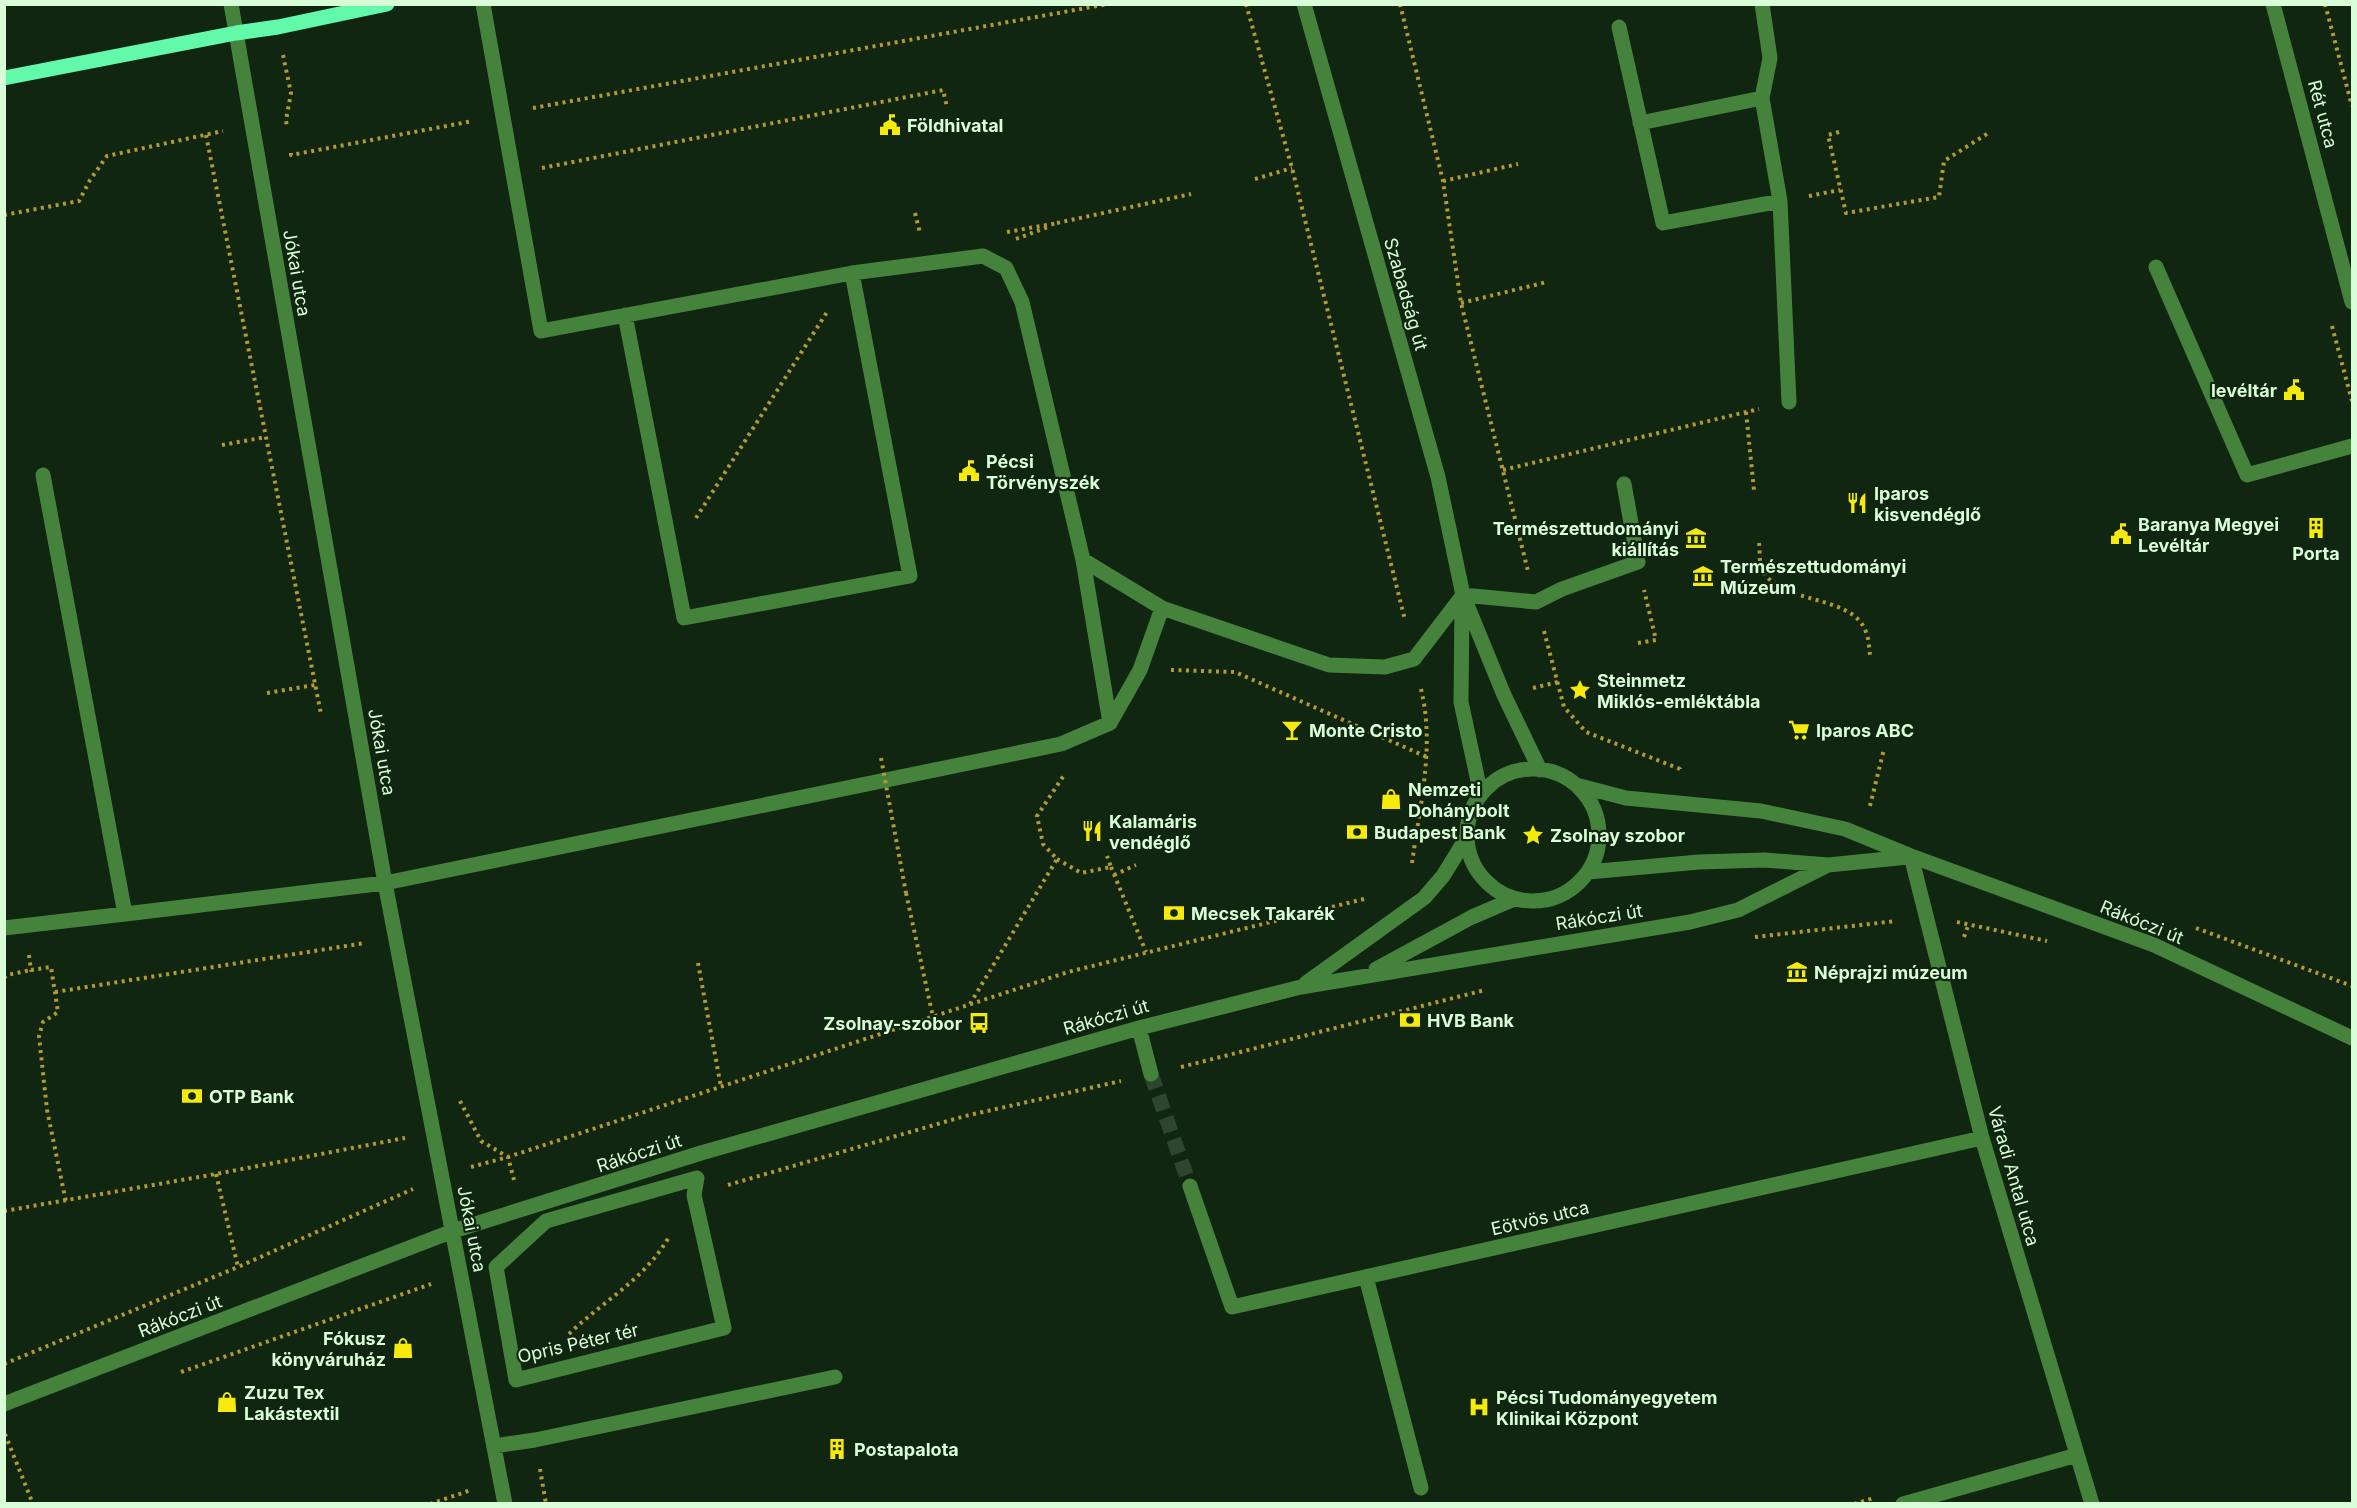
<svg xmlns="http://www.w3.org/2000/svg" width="2357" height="1508" font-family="Inter,sans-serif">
  <rect width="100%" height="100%" fill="#102611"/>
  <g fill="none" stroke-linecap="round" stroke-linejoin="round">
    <path stroke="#2e462f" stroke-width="15" stroke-dasharray="15 8" stroke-linecap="butt" d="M1151 1074 1190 1186"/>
    <path stroke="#b49935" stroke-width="4" stroke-dasharray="3 4.5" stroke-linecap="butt" d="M1246 4 1292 168 1405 620
      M1400 4 1443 181 1461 303 1528 571
      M2325 4 2352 106
      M283 55 291 93 286 120 287 128
      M533 108 1108 4
      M1839 132 1828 135 1846 213 1939 197 1944 161 1990 132
      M206 135 321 714
      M291 153V155L473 121
      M542 168 943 90 947 107
      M1255 179 1292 168
      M1443 181 1518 164
      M1809 196 1840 190
      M915 213 920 233
      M4 215 79 201 90 180 107 156 223 131
      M1057 223 1191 194
      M1007 232 1058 223
      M1016 239 1048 227
      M1461 303 1547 282
      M2332 326 2352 401
      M1746 412 1754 490
      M222 445 266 437
      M1503 470 1759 409
      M696 518 827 312
      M1759 543C1760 550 1759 559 1761 566 1774 606 1852 592 1866 632 1869 639 1869 648 1870 655
      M1544 631 1564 707 1586 732 1680 769V773
      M1638 643 1656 640 1644 590
      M1171 670 1235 672 1427 757
      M1533 688 1558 682
      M267 693 315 685
      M1870 806 1884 749
      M1057 859 1081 873 1111 867 1107 856
      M1412 863C1420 805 1435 746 1421 689
      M1111 867 1146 952
      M1114 875 1136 865
      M906 893 933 1017
      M1957 922 2047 941
      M2196 928 2352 986
      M1755 937 1896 921
      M1964 937 1969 923
      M29 955 31 970 51 967 58 1012 43 1022 39 1036 47 1110 66 1202
      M698 963 721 1087
      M4 978 7 975 31 970
      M55 992 365 943
      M970 1004 1057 859 1043 844 1037 816 1064 775
      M1181 1067 1485 990
      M460 1101 481 1141 508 1157 514 1180
      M471 1167 508 1157 1068 972 1368 898
      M216 1174 238 1267 413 1189
      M728 1185 965 1116 1121 1081
      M4 1211 216 1174 405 1138
      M569 1334C604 1300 646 1279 670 1235
      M4 1364 238 1267
      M181 1372 431 1284
      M5 1434 33 1504
      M540 1469 546 1504
      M430 1504 471 1490
      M1854 1504 1874 1498"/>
    <path stroke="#45833d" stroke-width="15" d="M231 4 385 883 505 1504
      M1304 4 1438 477 1463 595 1504 695 1540 770
      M1762 4 1770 58 1762 98 1780 201 1789 402
      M2273 4 2352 302
      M1619 27 1663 223 1780 201
      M1640 123 1762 98
      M2156 267 2247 475 2352 446
      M625 315 684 618 910 576 852 273
      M43 475 125 914 385 883 1061 744 1110 723 1083 560 1022 302 1006 268 983 256 852 273 541 331 483 4
      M1083 560 1162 608 1329 665 1385 667 1414 659 1463 595
      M1463 595 1536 602 1562 589 1638 562 1624 484
      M1462 601 1461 702 1481 795
      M1110 723 1140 670 1162 608
      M1467 835a66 66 0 1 1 132 0a66 66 0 1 1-132 0Z
      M1576 785 1626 798 1761 811 1845 829 1911 856 2154 945 2352 1038
      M1911 856 1982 1138 2092 1504
      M1588 872 1699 862 1765 860 1828 865 1908 857
      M4 928 125 914
      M1376 969 1472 917 1514 899
      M1306 983 1424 898 1443 876 1467 837
      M1139 1028 1151 1074
      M697 1178 694 1195 724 1328 516 1380 496 1267 546 1221Z
      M1190 1186 1232 1307 1982 1138
      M1366 1277 1421 1488
      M4 1404 453 1231 701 1153 1139 1028 1301 987 1690 922 1738 910 1828 865
      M494 1446 535 1440 835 1377
      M1903 1504 2077 1455"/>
    <path stroke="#63f9aa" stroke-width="15" d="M4 78 236 33 278 27 387 4"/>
    <path stroke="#b49935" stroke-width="4" stroke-dasharray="3 4.5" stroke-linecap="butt" d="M881 758 906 893"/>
  </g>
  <defs>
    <symbol id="civic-bare" viewBox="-9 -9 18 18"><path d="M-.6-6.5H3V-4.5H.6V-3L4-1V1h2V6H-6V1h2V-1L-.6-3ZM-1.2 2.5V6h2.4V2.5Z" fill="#f5ea0b" stroke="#102611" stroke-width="2.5" paint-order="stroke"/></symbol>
    <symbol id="restaurant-bare" viewBox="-9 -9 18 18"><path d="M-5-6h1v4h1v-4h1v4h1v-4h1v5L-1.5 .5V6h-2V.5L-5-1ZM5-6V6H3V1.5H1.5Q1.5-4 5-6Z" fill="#f5ea0b" stroke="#102611" stroke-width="2.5" paint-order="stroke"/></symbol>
    <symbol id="building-bare" viewBox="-9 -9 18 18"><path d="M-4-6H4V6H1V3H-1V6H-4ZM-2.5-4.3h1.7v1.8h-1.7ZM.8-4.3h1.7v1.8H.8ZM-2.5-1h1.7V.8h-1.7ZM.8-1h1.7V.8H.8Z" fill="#f5ea0b" stroke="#102611" stroke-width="2.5" paint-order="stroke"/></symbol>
    <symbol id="museum-bare" viewBox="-9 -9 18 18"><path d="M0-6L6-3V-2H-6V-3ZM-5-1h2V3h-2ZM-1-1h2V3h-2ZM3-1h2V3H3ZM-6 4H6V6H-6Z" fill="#f5ea0b" stroke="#102611" stroke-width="2.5" paint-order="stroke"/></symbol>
    <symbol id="sight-bare" viewBox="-9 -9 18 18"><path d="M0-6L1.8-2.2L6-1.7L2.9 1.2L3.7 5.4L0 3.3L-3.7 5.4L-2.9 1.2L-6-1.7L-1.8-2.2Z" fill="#f5ea0b" stroke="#102611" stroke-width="2.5" paint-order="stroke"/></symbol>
    <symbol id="bar-bare" viewBox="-9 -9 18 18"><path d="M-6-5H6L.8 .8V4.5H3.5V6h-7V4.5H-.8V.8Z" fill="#f5ea0b" stroke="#102611" stroke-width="2.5" paint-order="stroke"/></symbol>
    <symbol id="supermarket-bare" viewBox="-9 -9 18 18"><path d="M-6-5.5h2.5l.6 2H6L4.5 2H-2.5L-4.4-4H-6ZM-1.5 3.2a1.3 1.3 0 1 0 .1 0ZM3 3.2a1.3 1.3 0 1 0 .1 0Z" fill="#f5ea0b" stroke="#102611" stroke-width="2.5" paint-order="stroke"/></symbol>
    <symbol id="shop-bare" viewBox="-9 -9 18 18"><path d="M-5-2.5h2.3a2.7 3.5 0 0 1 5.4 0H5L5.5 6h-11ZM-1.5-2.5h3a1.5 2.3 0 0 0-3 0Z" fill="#f5ea0b" stroke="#102611" stroke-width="2.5" paint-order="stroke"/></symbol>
    <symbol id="bank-bare" viewBox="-9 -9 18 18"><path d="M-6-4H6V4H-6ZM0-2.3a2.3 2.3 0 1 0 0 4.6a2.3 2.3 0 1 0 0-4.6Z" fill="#f5ea0b" stroke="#102611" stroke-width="2.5" paint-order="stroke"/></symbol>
    <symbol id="bus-bare" viewBox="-9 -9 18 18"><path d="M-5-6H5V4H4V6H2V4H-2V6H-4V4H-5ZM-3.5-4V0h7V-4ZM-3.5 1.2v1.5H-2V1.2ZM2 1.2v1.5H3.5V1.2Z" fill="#f5ea0b" stroke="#102611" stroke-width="2.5" paint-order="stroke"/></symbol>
    <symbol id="hospital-bare" viewBox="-9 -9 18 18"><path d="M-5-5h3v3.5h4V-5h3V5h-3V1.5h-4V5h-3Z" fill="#f5ea0b" stroke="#102611" stroke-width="2.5" paint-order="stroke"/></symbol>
  </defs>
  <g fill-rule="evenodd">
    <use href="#civic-bare" x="875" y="110" width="30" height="30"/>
    <use href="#civic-bare" x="2279" y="375" width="30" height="30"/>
    <use href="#civic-bare" x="954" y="456" width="30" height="30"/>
    <use href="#restaurant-bare" x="1842" y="488" width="30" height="30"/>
    <use href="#building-bare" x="2301" y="513" width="30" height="30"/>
    <use href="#civic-bare" x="2106" y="519" width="30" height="30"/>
    <use href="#museum-bare" x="1681" y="523" width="30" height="30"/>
    <use href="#museum-bare" x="1688" y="561" width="30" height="30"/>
    <use href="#sight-bare" x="1565" y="675" width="30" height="30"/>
    <use href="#bar-bare" x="1277" y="715" width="30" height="30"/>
    <use href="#supermarket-bare" x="1784" y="715" width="30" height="30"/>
    <use href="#shop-bare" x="1376" y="784" width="30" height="30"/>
    <use href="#restaurant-bare" x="1077" y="816" width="30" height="30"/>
    <use href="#bank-bare" x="1342" y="817" width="30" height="30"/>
    <use href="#sight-bare" x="1518" y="820" width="30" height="30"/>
    <use href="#bank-bare" x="1159" y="898" width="30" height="30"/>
    <use href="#museum-bare" x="1782" y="957" width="30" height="30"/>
    <use href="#bank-bare" x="1395" y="1005" width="30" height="30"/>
    <use href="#bus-bare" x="964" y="1008" width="30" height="30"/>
    <use href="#bank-bare" x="177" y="1081" width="30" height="30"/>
    <use href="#shop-bare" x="388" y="1333" width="30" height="30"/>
    <use href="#shop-bare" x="212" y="1387" width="30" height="30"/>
    <use href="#hospital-bare" x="1464" y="1392" width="30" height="30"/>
    <use href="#building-bare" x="822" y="1434" width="30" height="30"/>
  </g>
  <g text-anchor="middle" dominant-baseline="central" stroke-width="4.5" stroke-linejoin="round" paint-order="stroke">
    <g font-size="18" fill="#d9fdd7" stroke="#102611">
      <text transform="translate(2323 114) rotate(75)">Rét utca</text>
      <text transform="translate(297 273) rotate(80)">Jókai utca</text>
      <text transform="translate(1406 294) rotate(74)">Szabadság út</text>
      <text transform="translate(382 752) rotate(80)">Jókai utca</text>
      <text transform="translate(1599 917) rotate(-9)">Rákóczi út</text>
      <text transform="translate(2142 922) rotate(22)">Rákóczi út</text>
      <text transform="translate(1106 1017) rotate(-16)">Rákóczi út</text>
      <text transform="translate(639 1153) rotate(-18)">Rákóczi út</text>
      <text transform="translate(2014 1176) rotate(74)">Váradi Antal utca</text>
      <text transform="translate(1540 1218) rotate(-13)">Eötvös utca</text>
      <text transform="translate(472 1229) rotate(79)">Jókai utca</text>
      <text transform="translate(180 1316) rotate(-21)">Rákóczi út</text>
      <text transform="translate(578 1343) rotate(-13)">Opris Péter tér</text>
    </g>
    <g font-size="18" font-weight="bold" fill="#d9fdd7" stroke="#102611" text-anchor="start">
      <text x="907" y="125">Földhivatal</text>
      <text x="2277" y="390" text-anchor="end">levéltár</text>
      <text x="986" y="461">Pécsi<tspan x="986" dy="21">Törvényszék</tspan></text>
      <text x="1874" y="493">Iparos<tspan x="1874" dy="21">kisvendéglő</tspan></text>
      <text x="2138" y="524">Baranya Megyei<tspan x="2138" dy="21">Levéltár</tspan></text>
      <text x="1679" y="528" text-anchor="end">Természettudományi<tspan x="1679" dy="21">kiállítás</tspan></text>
      <text x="2316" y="553" text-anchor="middle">Porta</text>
      <text x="1720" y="566">Természettudományi<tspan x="1720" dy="21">Múzeum</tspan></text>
      <text x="1597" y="680">Steinmetz<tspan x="1597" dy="21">Miklós-emléktábla</tspan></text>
      <text x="1309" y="730">Monte Cristo</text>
      <text x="1816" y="730">Iparos ABC</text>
      <text x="1408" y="789">Nemzeti<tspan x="1408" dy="21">Dohánybolt</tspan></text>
      <text x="1109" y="821">Kalamáris<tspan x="1109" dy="21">vendéglő</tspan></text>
      <text x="1374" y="832">Budapest Bank</text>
      <text x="1550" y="835">Zsolnay szobor</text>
      <text x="1191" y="913">Mecsek Takarék</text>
      <text x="1814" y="972">Néprajzi múzeum</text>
      <text x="1427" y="1020">HVB Bank</text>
      <text x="962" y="1023" text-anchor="end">Zsolnay-szobor</text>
      <text x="209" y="1096">OTP Bank</text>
      <text x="386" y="1338" text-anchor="end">Fókusz<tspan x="386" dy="21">könyváruház</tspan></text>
      <text x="244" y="1392">Zuzu Tex<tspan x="244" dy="21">Lakástextil</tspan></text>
      <text x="1496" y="1397">Pécsi Tudományegyetem<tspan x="1496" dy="21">Klinikai Központ</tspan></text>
      <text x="854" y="1449">Postapalota</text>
    </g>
  </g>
  <rect width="2357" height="1508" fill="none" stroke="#d9fdd7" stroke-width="12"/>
</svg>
